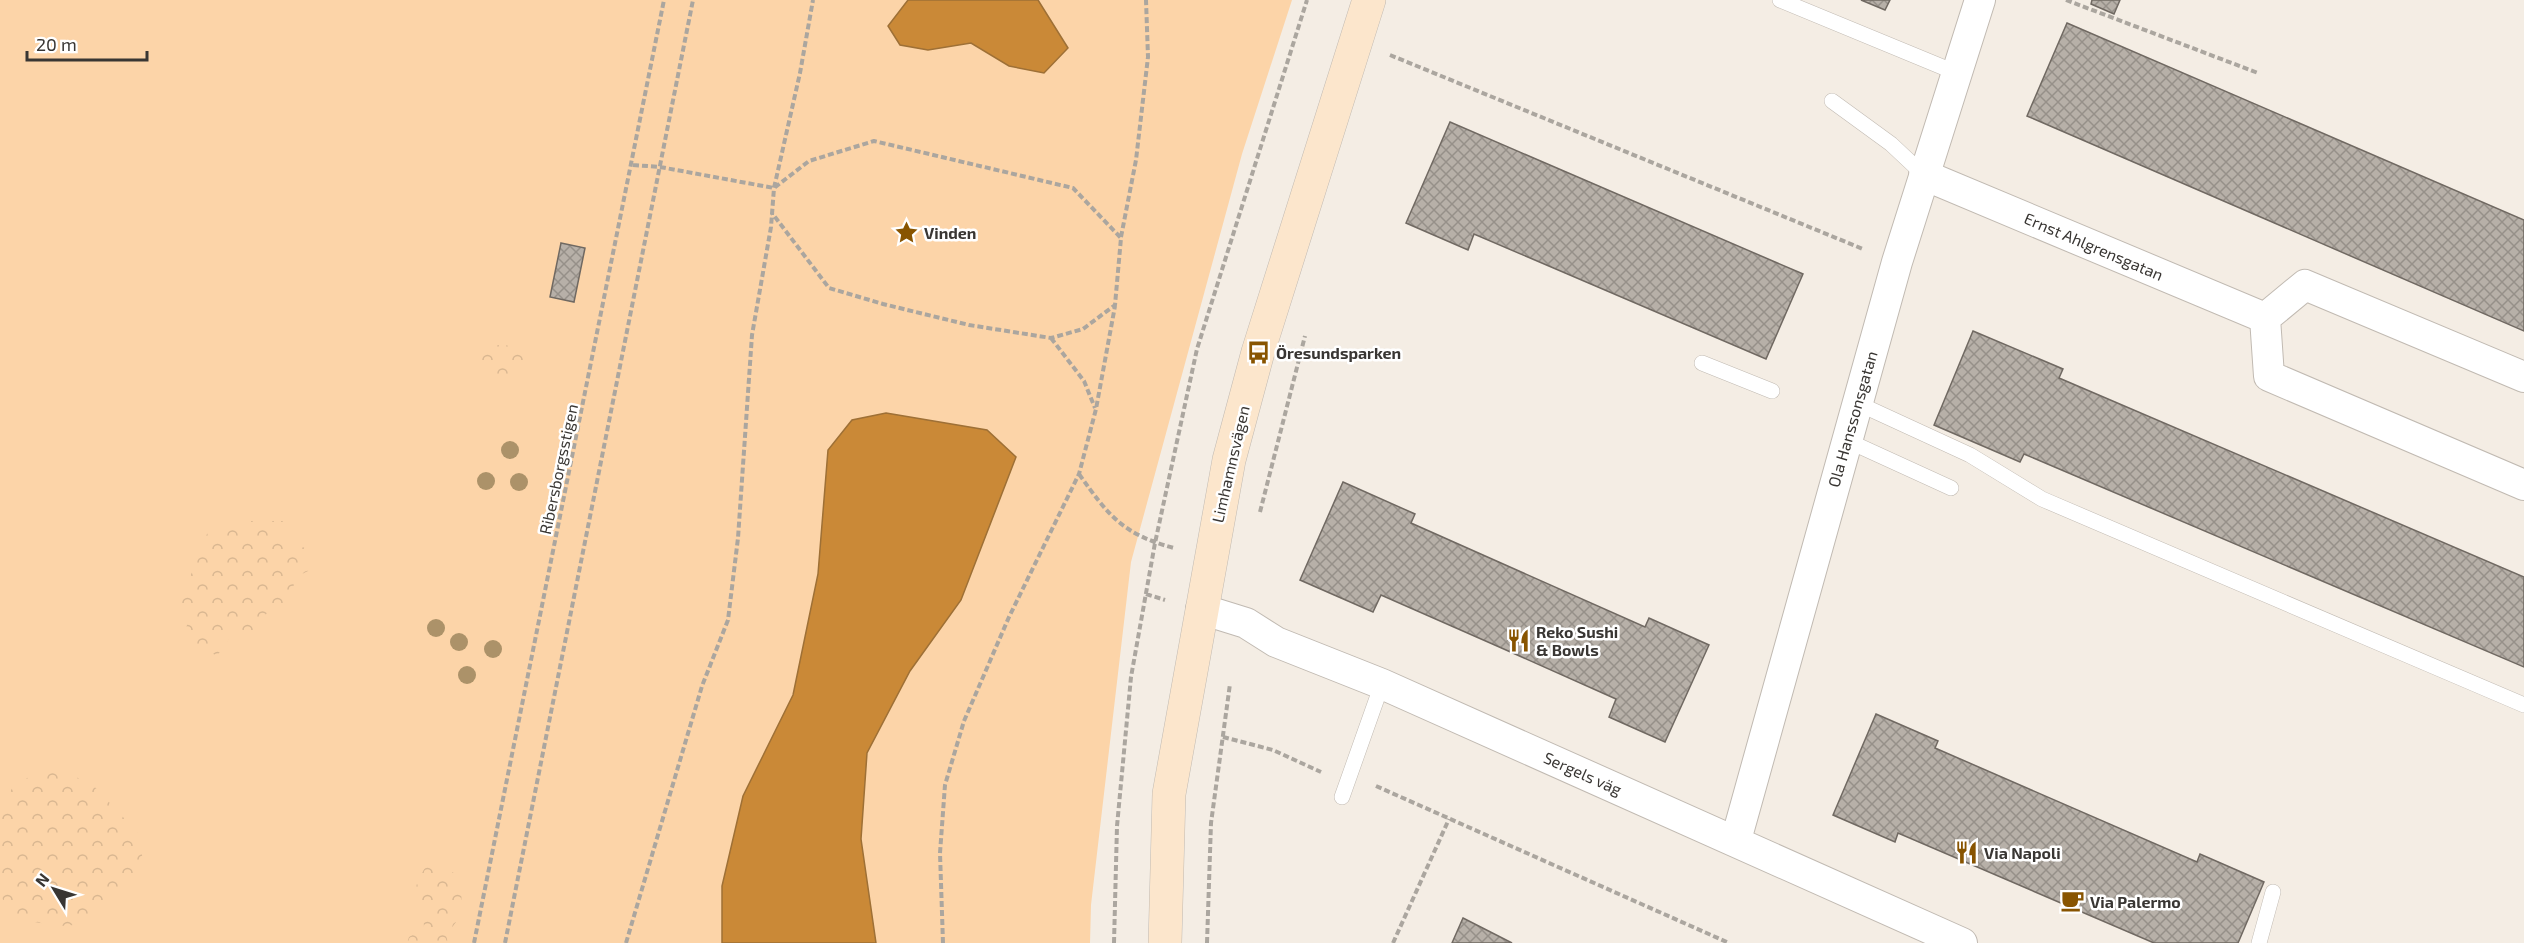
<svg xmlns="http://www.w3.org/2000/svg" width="2524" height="943" font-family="'Exo 2',sans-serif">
  <defs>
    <pattern id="forest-crowns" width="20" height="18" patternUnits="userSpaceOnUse" patternTransform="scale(1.5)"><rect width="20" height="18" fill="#fcd4a8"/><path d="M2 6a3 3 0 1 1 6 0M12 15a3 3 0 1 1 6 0" fill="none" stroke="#d9b791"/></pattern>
    <pattern id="building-cross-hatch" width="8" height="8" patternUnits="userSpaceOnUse" patternTransform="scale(1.5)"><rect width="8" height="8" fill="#b7b0a8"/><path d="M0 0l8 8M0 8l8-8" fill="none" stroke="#969089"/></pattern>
  </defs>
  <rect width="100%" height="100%" fill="#f4ede4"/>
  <path fill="#fcd4a8" d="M0 0H1292L1242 154 1131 562 1091 905 1090 943H0Z"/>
  <path fill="url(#forest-crowns)" d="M495 345 523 346 543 353 510 383H503L472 352Z
    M238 517 244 531 251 521H284L288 546 310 548V570L296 577 286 613H267L251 634 237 627 217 656 183 637 191 613 180 601 197 560 193 551 208 533Z
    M55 768 92 784 137 832 145 869 90 924 59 926 10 918 0 892V808L16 782Z
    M430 860 463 878 460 917 446 935 448 943H407L409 937 424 928C424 908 419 915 416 901 412 886 423 871 430 860Z"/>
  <path fill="#ca8937" stroke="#9e7036" stroke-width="1.5" d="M908 0H1038L1068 48 1044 73 1009 66 971 43 928 50 900 45 888 26Z
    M886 413 987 430 1016 457 961 600 910 671 867 753 861 839 876 943H722V886L743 796 793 695 818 574 828 450 852 420Z"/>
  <path fill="url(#building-cross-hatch)" stroke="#706962" stroke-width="1.5" d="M1861 0H1890L1885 10Z
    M2092 0H2120L2114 14 2091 4Z
    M2067 23 2524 220V331L2027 116Z
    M1450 122 1803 274 1766 359 1474 234 1468 250 1406 223Z
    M561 243 585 248 574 302 550 297Z
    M1973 331 2063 369 2059 378 2524 577V667L2024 454 2020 462 1934 425Z
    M1343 482 1415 514 1411 523 1645 627 1649 618 1709 645 1665 742 1609 717 1616 699 1497 646 1381 595 1373 612 1300 580Z
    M1876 714 1938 741 1935 748 2197 862 2200 854 2264 882 2238 943H2154L1898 833 1895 842 1833 815Z
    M1463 918 1512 943H1452Z"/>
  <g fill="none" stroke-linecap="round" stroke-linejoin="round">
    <defs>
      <path id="lane" d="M1780 0 1957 73
        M1832 101 1891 144 1924 175
        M1702 363 1772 391
        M1857 403 1970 455 2042 499 2524 705
        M1846 440 1951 488
        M1342 797 1382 684
        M2259 943 2273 892"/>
      <path id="street" d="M1924 175 2265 318
        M2265 318 2269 376 2524 485
        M2265 318 2305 285 2524 377
        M1201 609 1246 623 1276 642 1382 684 1962 943
        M1736 840 1897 262 1980 0"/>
      <path id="secondary" d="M1165 943 1169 794 1229 460 1258 352 1369 0"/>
    </defs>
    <use href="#lane" stroke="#c1bab2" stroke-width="16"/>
    <use href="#street" stroke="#c1bab2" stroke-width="32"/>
    <use href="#secondary" stroke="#c1bab2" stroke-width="34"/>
    <path stroke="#aba69f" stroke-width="4" stroke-dasharray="6 3" stroke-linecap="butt" d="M2066 0 2258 73
      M1390 55 1863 249
      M633 165 660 167 774 188 809 161 874 141 1073 188 1121 238 1115 305 1083 329 1051 338 969 325 883 304 829 288 772 213
      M1121 237 1136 160 1148 57 1146 0
      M1051 338 1084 381 1095 408
      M1079 474C1109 516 1122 534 1174 548
      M1260 512 1305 336
      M1146 594 1165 600
      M1223 737 1273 750 1321 772
      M1376 786 1729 943
      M474 943 664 0
      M505 943 693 0
      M626 943 702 686 728 620 738 538 752 335 771 227 774 188 800 73 813 0
      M943 943 940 853 945 785 964 721 1009 617 1079 474 1096 409 1115 306
      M1114 943 1117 826 1131 677 1155 543 1197 349 1307 0
      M1207 943 1211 823 1230 684
      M1393 943 1449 819"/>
    <use href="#lane" stroke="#fff" stroke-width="15"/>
    <use href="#street" stroke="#fff" stroke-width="30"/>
    <use href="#secondary" stroke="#fce6cc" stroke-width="33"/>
  </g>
  <g fill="#ac9269">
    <circle cx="510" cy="450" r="9"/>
    <circle cx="486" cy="481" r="9"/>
    <circle cx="519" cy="482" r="9"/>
    <circle cx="436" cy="628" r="9"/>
    <circle cx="459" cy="642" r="9"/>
    <circle cx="493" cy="649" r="9"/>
    <circle cx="467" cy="675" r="9"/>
  </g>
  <defs>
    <symbol id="sight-bare" viewBox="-9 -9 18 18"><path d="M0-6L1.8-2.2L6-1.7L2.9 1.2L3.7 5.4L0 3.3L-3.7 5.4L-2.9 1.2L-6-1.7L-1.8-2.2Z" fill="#885400" stroke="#fff" stroke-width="2.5" paint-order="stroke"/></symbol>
    <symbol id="bus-bare" viewBox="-9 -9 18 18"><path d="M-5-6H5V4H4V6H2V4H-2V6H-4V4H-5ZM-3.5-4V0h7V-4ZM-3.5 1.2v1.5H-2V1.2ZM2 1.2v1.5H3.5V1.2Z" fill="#885400" stroke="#fff" stroke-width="2.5" paint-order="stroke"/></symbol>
    <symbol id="restaurant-bare" viewBox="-9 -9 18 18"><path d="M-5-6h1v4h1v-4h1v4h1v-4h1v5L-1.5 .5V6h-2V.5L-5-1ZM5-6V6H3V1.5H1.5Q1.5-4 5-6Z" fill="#885400" stroke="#fff" stroke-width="2.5" paint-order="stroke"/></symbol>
    <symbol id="cafe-bare" viewBox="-9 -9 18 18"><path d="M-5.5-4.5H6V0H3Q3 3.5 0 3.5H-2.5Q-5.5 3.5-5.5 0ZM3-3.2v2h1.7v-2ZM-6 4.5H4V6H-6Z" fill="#885400" stroke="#fff" stroke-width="2.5" paint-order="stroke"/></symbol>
  </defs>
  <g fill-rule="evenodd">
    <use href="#sight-bare" x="890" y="216" width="33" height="33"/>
    <use href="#bus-bare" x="1242" y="336" width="33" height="33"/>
    <use href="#restaurant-bare" x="1502" y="624" width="33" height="33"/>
    <use href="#restaurant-bare" x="1950" y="836" width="33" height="33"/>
    <use href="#cafe-bare" x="2056" y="884" width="33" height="33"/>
  </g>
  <g text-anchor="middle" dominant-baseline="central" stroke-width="5" stroke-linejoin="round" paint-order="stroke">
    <g font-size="16" font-weight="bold" fill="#393633" stroke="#fff" text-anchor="start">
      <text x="924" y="232">Vinden</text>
      <text x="1276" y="352">Öresundsparken</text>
      <text x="1536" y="631">Reko Sushi<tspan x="1536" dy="18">&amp; Bowls</tspan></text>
      <text x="1984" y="852">Via Napoli</text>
      <text x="2090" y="901">Via Palermo</text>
    </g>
    <g font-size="16" fill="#393633" stroke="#fff">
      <text transform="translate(2094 246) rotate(23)">Ernst Ahlgrensgatan</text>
      <text transform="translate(1852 419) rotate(-74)">Ola Hanssonsgatan</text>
      <text transform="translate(1230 464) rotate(-77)">Limhamnsvägen</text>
      <text transform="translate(558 469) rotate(-78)">Ribersborgsstigen</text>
      <text transform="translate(1583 773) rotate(24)">Sergels väg</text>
    </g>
  </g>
  <g transform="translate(54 889) rotate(308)" stroke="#ffffff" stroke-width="4.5" paint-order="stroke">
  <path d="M0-4.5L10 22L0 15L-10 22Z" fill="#393633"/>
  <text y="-9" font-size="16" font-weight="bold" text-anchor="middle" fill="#393633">N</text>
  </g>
  <path d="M27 51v9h120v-9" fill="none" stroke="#393633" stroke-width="3"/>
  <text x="36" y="51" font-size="18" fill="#393633" stroke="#ffffff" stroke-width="4.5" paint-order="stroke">20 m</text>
</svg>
